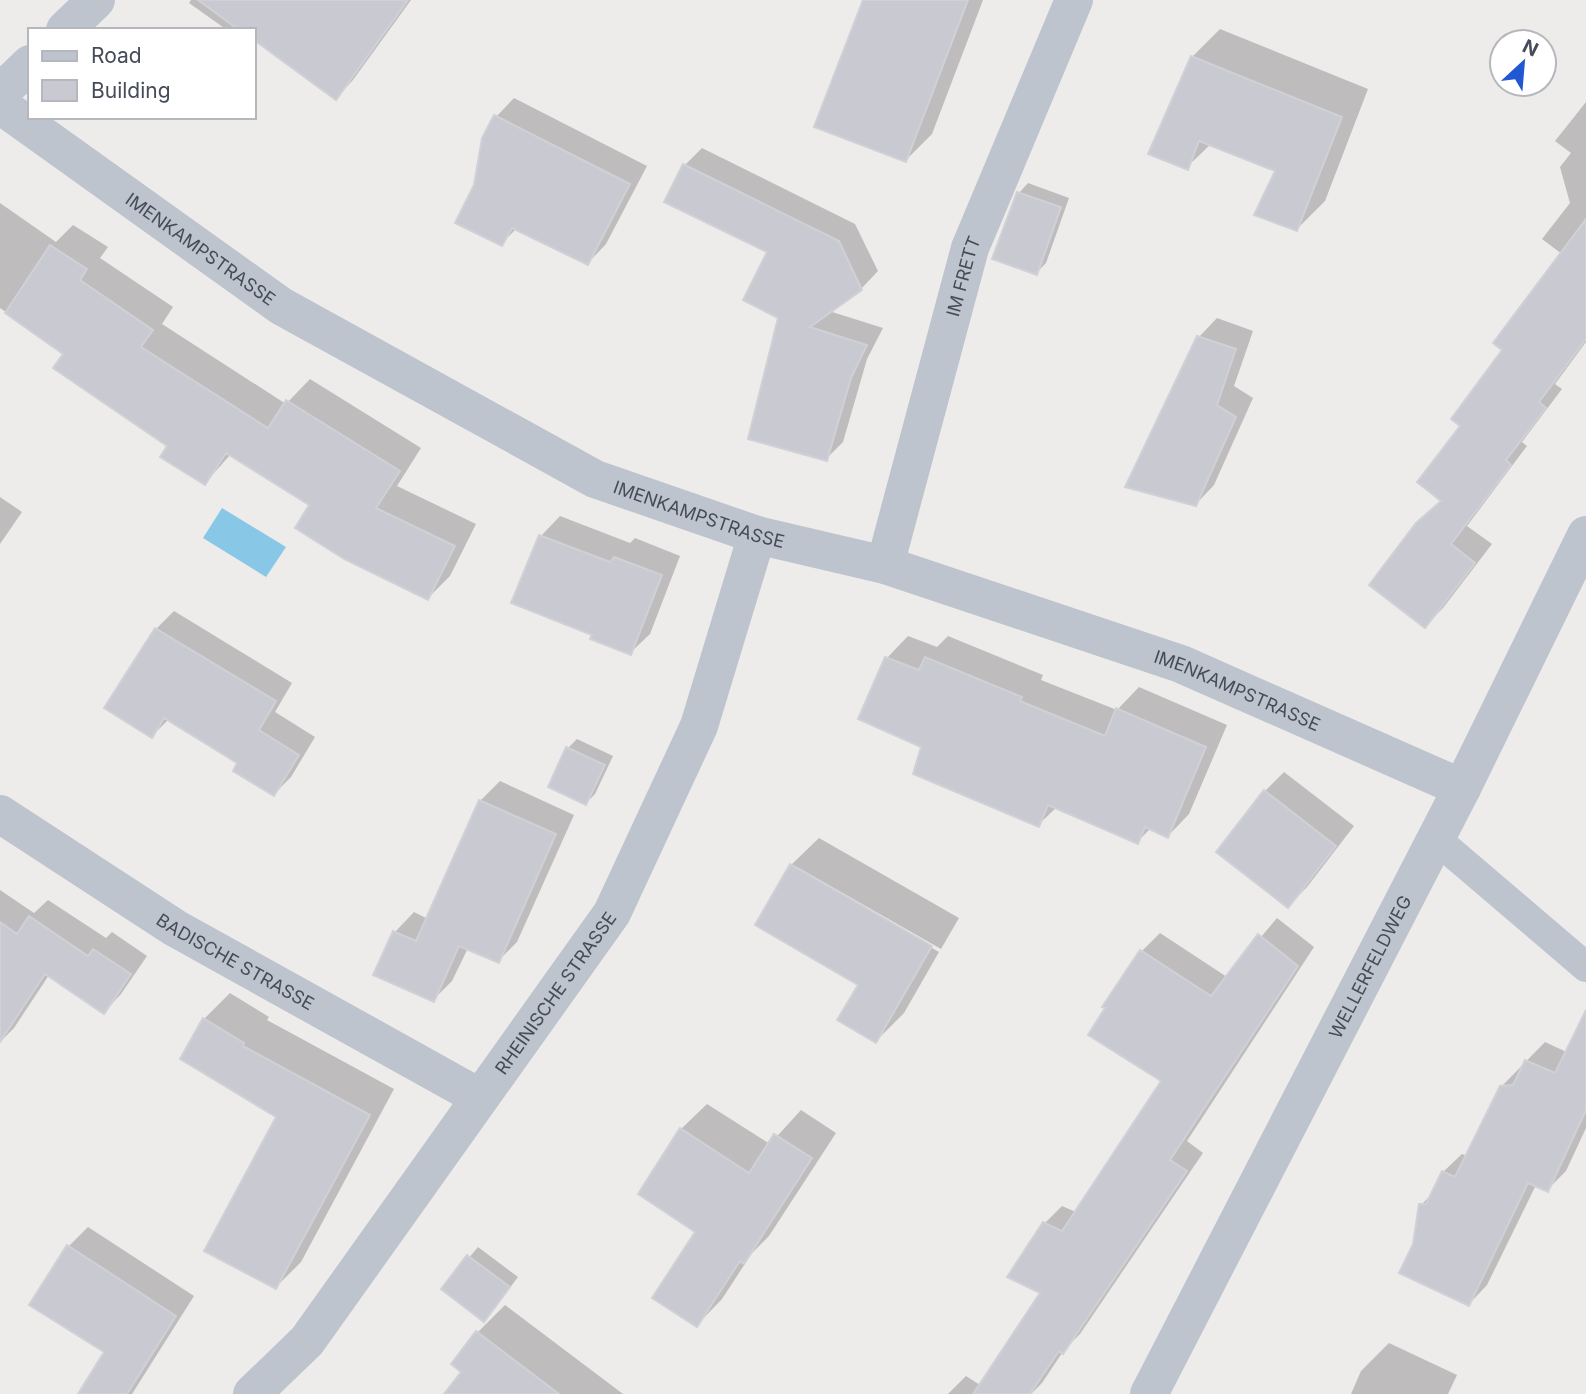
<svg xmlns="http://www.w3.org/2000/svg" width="1586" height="1394" font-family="Inter,sans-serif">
  <rect width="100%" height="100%" fill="#eeeceb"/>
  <path fill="#89c7e7" d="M222 508 286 547 266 577 203 538Z"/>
  <path fill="#0003" d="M191 0H411L353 80 336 98 254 38V30L238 27 227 30 189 3Z
    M865 0H983L932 134 906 160Z
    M1220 29 1368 89 1325 201 1297 229 1278 170 1211 144 1187 167 1192 57Z
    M514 98 647 166 606 244 588 263 517 228 501 244 476 185 496 117Z
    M1586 102V342L1555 384 1562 389 1522 442 1527 446 1467 526 1492 544 1443 608 1425 626 1417 524 1442 500 1462 426 1562 254 1542 239 1570 203 1560 167 1571 153 1555 141Z
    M702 148 855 224 878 271 861 289 829 311 883 328 867 359 843 442 826 459 780 317 769 251 667 202 685 165Z
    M1028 183 1069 198 1046 263 1036 273 1019 193Z
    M0 203 56 242 73 225 108 247 100 258 173 307 162 324 286 404 310 379 421 448 397 486 476 524 450 576 428 598 311 505 231 454 205 483 169 445 66 353 0 308Z
    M1217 318 1253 331 1234 386 1253 398 1214 485 1196 504 1199 337Z
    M0 497 22 512 0 544Z
    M560 516 630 543 635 538 680 556 650 634 630 653 594 634 541 536Z
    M174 611 292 683 275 712 315 737 291 777 274 794 240 762 169 719 152 736 156 629Z
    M908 636 937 647 948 636 1043 675 1041 680 1117 710 1139 687 1227 725 1189 814 1168 836 1151 828 1138 841 1057 807 1038 825 924 746 887 658Z
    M577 739 613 756 595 794 586 803 568 748Z
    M1284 772 1354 826 1307 887 1288 906 1218 852 1265 791Z
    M500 781 574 815 517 942 498 961 468 948 452 981 433 1000 376 974 395 932 414 912 428 919 480 801Z
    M819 838 959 918 941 949 797 867V871L939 952 904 1013 876 1041 861 984 791 865Z
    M0 890 34 913 48 900 106 938 112 932 147 956 121 994 104 1012 49 975 14 1028 0 1042Z
    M1277 918 1314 947 1187 1141 1203 1153 1080 1334 1064 1350 1042 1383 1031 1394H1014L1043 1292 1045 1223 1062 1206 1076 1212 1163 1080 1105 1006 1142 951 1160 933 1227 977Z
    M230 993 269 1017 267 1020 394 1089 301 1262 276 1287 279 1117 183 1059 204 1019Z
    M1545 1042 1586 1061V1128L1566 1171 1547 1190 1536 1185 1487 1285 1469 1304 1414 1245 1421 1205 1434 1192 1443 1172 1462 1154 1467 1156 1501 1087Z
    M707 1104 770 1144 801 1110 836 1133 769 1236 752 1253 722 1299 697 1325 698 1231 681 1129Z
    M88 1227 194 1296 132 1394H80L106 1352 69 1246Z
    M478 1247 518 1277 493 1310 443 1289Z
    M505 1305 623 1394H447L463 1372 477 1333Z
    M1389 1343 1457 1375 1448 1394H1351L1361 1371Z
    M966 1376 994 1394H948Z"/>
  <path fill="#c9cad1" stroke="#cfd1d7" stroke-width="2" d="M198 0H408L336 100 254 40V30H239Z
    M863 0H968L906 162 814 127Z
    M1191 56 1342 117 1297 231 1254 215 1275 171 1199 141 1188 170 1148 154Z
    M494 115 630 184 588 265 512 228 502 246 455 223 474 185 482 138Z
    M683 164 839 241 862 290 810 327 867 345 851 378 827 461 748 439 778 318 743 300 767 252 664 202Z
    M1017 192 1061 207 1037 275 992 259Z
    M1586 219V339L1539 402 1546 408 1506 460 1511 465 1451 544 1475 563 1425 628 1369 585 1416 523 1441 501 1417 482 1460 426 1451 419 1502 350 1493 343Z
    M50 245 87 269 80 280 153 330 141 347 268 428 286 400 400 471 376 508 455 546 428 600 344 559 295 528 309 505 226 453 205 485 160 457 167 446 53 368 63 354 5 313Z
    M1197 336 1236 349 1217 405 1236 417 1196 506 1125 487Z
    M539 535 610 562 614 557 662 575 631 655 590 639 592 635 511 603Z
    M155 628 276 701 259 730 299 755 274 796 233 771 237 763 164 718 152 738 104 708Z
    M885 657 919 670 925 657 1022 697 1020 701 1105 736 1116 708 1206 747 1168 838 1145 827 1138 844 1048 805 1039 827 913 774 921 747 858 719Z
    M566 747 605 765 586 805 548 787Z
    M1264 790 1336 846 1288 908 1216 852Z
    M479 800 556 834 499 963 459 946 434 1002 373 975 393 931 416 941Z
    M790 864 932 946 876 1043 837 1020 858 985 755 925Z
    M29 916 88 956 93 949 131 974 104 1014 45 974 0 1042V922L17 934Z
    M1258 934 1298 966 1170 1160 1187 1171 1063 1354 1059 1351 1030 1394H973L1040 1293 1007 1277 1043 1222 1062 1231 1161 1081 1088 1035 1105 1008 1102 1007 1140 950 1211 996Z
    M1586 1010V1110L1548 1192 1528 1183 1469 1306 1399 1273 1413 1244 1419 1204H1426L1442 1171 1455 1177 1500 1086 1513 1085 1525 1060 1555 1073Z
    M203 1018 244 1043 243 1046 370 1115 276 1289 204 1251 276 1117 180 1059Z
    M680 1128 749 1173 774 1134 812 1158 744 1264 740 1261 697 1327 652 1298 695 1232 638 1194Z
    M67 1245 176 1316 127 1394H78L104 1352 29 1305Z
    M467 1255 510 1287 484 1322 441 1289Z
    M476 1331 559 1394H444L461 1372 451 1364Z"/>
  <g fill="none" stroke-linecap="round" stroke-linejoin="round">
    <path stroke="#bdc4cd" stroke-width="30" d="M1436 839 1586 967"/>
    <g stroke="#bdc4cd" stroke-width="38">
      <path d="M65 30 96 0"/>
      <path d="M0 93 30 64"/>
      <path id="s1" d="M0 105 281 306 595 479 757 535 885 565 1181 664 1462 788"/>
      <path id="s2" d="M885 565 970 248 1074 0"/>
      <path id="s3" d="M0 814 175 928 479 1097"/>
      <path id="s4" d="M252 1394 307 1341 612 913 699 726 757 535"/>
      <path id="s5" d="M1149 1394 1462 788 1586 535"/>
    </g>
  </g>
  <g text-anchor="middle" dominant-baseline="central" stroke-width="5" stroke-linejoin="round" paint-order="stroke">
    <g font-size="18" fill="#454c58" stroke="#fff">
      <text stroke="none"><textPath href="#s1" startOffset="247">IMENKAMPSTRASSE</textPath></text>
      <text stroke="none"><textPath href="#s2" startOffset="299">IM FRETT</textPath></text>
      <text stroke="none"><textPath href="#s1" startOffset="814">IMENKAMPSTRASSE</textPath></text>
      <text stroke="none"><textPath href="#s1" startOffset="1381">IMENKAMPSTRASSE</textPath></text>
      <text stroke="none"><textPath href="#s3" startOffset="278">BADISCHE STRASSE</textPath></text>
      <text stroke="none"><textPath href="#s5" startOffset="481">WELLERFELDWEG</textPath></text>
      <text stroke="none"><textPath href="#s4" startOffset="504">RHEINISCHE STRASSE</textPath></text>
    </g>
  </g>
  <rect x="28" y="28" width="228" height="91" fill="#ffffff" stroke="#b5b7bc" stroke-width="2"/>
  <rect x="42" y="51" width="35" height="10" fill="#bdc4cd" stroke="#b5b7bc" stroke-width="2"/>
  <text x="91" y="63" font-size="21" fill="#454c58">Road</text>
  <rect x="42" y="80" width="35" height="21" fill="#c9cad1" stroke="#b5b7bc" stroke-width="2"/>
  <text x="91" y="98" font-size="21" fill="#454c58">Building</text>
  <g transform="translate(1523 63) rotate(26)"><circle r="33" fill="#ffffff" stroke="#b5b7bc" stroke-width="2"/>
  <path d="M0-5L12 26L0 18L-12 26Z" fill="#2157d3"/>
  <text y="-10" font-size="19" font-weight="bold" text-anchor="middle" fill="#454c58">N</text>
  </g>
</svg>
